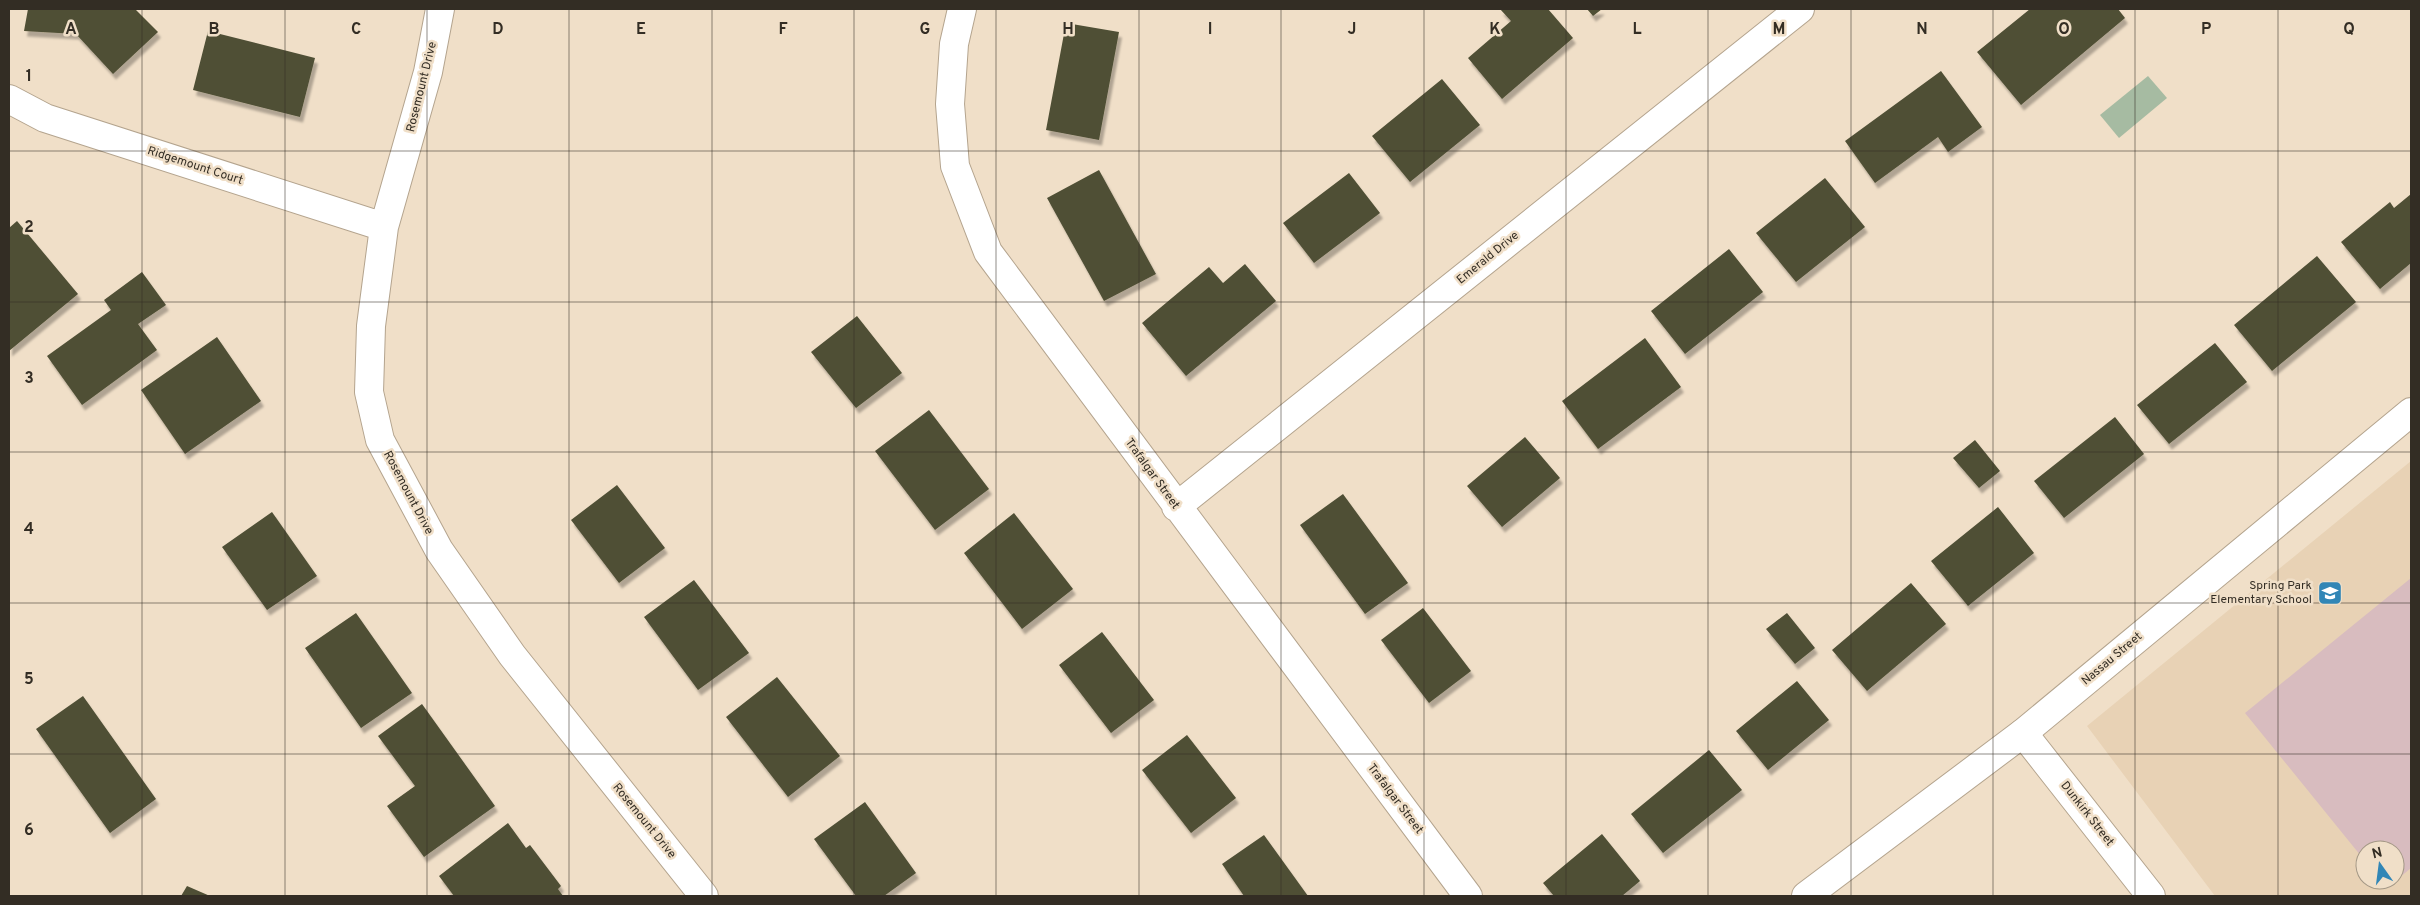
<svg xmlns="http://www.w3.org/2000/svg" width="2420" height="905" font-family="Overpass,sans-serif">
  <defs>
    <filter id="shadow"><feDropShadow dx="3" dy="5.5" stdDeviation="1" flood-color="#0004"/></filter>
  </defs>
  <rect width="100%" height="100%" fill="#f0dfc8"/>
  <path fill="#e8d2b5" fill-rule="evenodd" d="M2411 461V896H2215L2087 726ZM2365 850H2395V880H2365Z"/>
  <path fill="#d8bcbf" d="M2411 578V868L2387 888 2381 880H2395V850H2365V861L2245 713Z"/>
  <path fill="#a6bba2" d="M2148 76 2167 98 2119 138 2100 115Z"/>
  <path fill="#4f4f35" filter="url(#shadow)" d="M28 9H135L158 32 113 74 76 34 24 31Z
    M1500 9H1548L1573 38 1502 99 1468 58 1511 21Z
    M1587 9H1602L1593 16Z
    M2030 9H2118L2125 18 2021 105 1977 52Z
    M1066 23 1119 32 1099 140 1046 130Z
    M208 31 315 58 300 117 193 90Z
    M1941 71 1982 127 1948 152 1938 137 1875 183 1845 141Z
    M1442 79 1480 125 1410 182 1372 136Z
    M1099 170 1156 274 1104 301 1047 198Z
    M1349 173 1380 213 1314 263 1283 223Z
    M1825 178 1865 227 1796 282 1756 233Z
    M2411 194V263L2380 289 2341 242 2390 202 2394 208Z
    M17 221 78 294 9 351V228Z
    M1729 249 1763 292 1685 354 1651 311Z
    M2317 256 2356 302 2272 371 2234 325Z
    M1245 264 1276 301 1186 376 1142 323 1209 267 1223 283Z
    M142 272 166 305 138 324 157 350 82 405 47 356 111 310 104 300Z
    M857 316 902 373 856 408 811 352Z
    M217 337 261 401 185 454 141 390Z
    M1645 338 1681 387 1598 449 1562 401Z
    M2215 343 2247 382 2169 444 2137 405Z
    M929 410 989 489 935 530 875 451Z
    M2115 417 2144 454 2064 518 2034 481Z
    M1525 437 1560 478 1502 527 1467 486Z
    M1975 440 2000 471 1979 488 1953 458Z
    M617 485 665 548 619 583 571 520Z
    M1343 494 1408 583 1365 614 1300 525Z
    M1998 507 2034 553 1968 606 1931 561Z
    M272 512 317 576 267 610 222 547Z
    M1014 513 1073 589 1022 629 964 553Z
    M694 580 749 653 698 690 644 617Z
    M1911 583 1946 624 1867 691 1832 650Z
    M1423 608 1471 671 1429 703 1381 640Z
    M356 613 412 693 361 728 305 648Z
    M1787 613 1815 648 1795 664 1766 629Z
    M1102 632 1154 700 1111 733 1059 665Z
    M777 677 840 756 788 797 726 717Z
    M1797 681 1829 720 1768 770 1736 731Z
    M83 696 156 799 110 833 36 729Z
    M422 704 495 806 424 857 387 806 415 786 378 736Z
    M1187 735 1236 798 1191 833 1142 770Z
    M1709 750 1742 790 1663 853 1631 814Z
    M865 802 916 873 884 896H856L814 839Z
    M508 823 526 848 530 845 561 886 558 889 563 896H454L439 876Z
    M1602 834 1640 881 1622 896H1554L1543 883Z
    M1264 835 1308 896H1244L1222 864Z
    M187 886 210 896H181Z"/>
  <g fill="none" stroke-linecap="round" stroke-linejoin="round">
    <defs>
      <path id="street" d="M440 9 428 72 384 227 371 326 369 392 380 440 439 550 512 655 704 896
        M962 9 954 44 950 104 955 166 988 252 1468 896
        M9 99 45 118 384 227
        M1176 507 1800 9
        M2023 733 2151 896"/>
      <path id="secondary" d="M1806 896 2023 733 2411 412"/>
    </defs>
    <use href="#street" stroke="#b4a48e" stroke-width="30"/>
    <use href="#secondary" stroke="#b4a48e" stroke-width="30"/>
    <use href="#street" stroke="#fff" stroke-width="28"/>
    <use href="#secondary" stroke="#fff" stroke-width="28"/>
  </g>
  <path fill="none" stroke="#332d24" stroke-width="1" stroke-opacity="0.55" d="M142 9V896M285 9V896M427 9V896M569 9V896M712 9V896M854 9V896M996 9V896M1139 9V896M1281 9V896M1424 9V896M1566 9V896M1708 9V896M1851 9V896M1993 9V896M2135 9V896M2278 9V896M9 151H2411M9 302H2411M9 452H2411M9 603H2411M9 754H2411"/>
  <defs>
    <symbol id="school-square" viewBox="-11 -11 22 22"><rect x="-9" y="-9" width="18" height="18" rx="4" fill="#3186b6" stroke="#f0dfc8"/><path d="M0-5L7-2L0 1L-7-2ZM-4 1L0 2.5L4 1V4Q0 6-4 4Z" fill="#fff"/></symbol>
  </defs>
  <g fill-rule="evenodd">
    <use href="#school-square" x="2316" y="579" width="28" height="28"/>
  </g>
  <g text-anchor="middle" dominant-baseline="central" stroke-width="5" stroke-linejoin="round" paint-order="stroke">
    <g font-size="12" fill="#332d24" stroke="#f0dfc8">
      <text transform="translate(422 87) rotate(-76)">Rosemount Drive</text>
      <text transform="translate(195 166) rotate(18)">Ridgemount Court</text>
      <text transform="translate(1488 258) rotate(-39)">Emerald Drive</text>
      <text transform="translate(1152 474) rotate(54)">Trafalgar Street</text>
      <text transform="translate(408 493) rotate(62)">Rosemount Drive</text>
      <text transform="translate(2112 659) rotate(-40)">Nassau Street</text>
      <text transform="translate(1395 799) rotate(53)">Trafalgar Street</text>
      <text transform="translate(2087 814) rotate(52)">Dunkirk Street</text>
      <text transform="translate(644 821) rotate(51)">Rosemount Drive</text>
    </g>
    <g font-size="12" fill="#332d24" stroke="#f0dfc8" text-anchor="end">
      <text x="2312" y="586">Spring Park<tspan x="2312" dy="14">Elementary School</tspan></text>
    </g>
  </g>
  <g font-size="16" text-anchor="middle" font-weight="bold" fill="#332d24" stroke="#f0dfc8" stroke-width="5" stroke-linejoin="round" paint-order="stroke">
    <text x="71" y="34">A</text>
    <text x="214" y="34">B</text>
    <text x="356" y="34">C</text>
    <text x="498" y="34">D</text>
    <text x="641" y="34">E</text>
    <text x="783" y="34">F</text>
    <text x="925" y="34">G</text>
    <text x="1068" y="34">H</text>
    <text x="1210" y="34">I</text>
    <text x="1352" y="34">J</text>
    <text x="1495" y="34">K</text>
    <text x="1637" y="34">L</text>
    <text x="1779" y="34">M</text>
    <text x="1922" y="34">N</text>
    <text x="2064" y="34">O</text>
    <text x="2206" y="34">P</text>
    <text x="2349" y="34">Q</text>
    <text x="29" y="81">1</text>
    <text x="29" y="232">2</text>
    <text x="29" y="383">3</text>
    <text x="29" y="534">4</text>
    <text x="29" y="684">5</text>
    <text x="29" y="835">6</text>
  </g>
  <rect width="2420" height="905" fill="none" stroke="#332d24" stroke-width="20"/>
  <g transform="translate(2380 865) rotate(346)"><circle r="24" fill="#f0dfc8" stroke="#a49886"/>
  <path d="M0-4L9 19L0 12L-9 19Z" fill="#3186b6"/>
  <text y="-8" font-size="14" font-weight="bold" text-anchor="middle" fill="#332d24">N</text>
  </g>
</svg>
